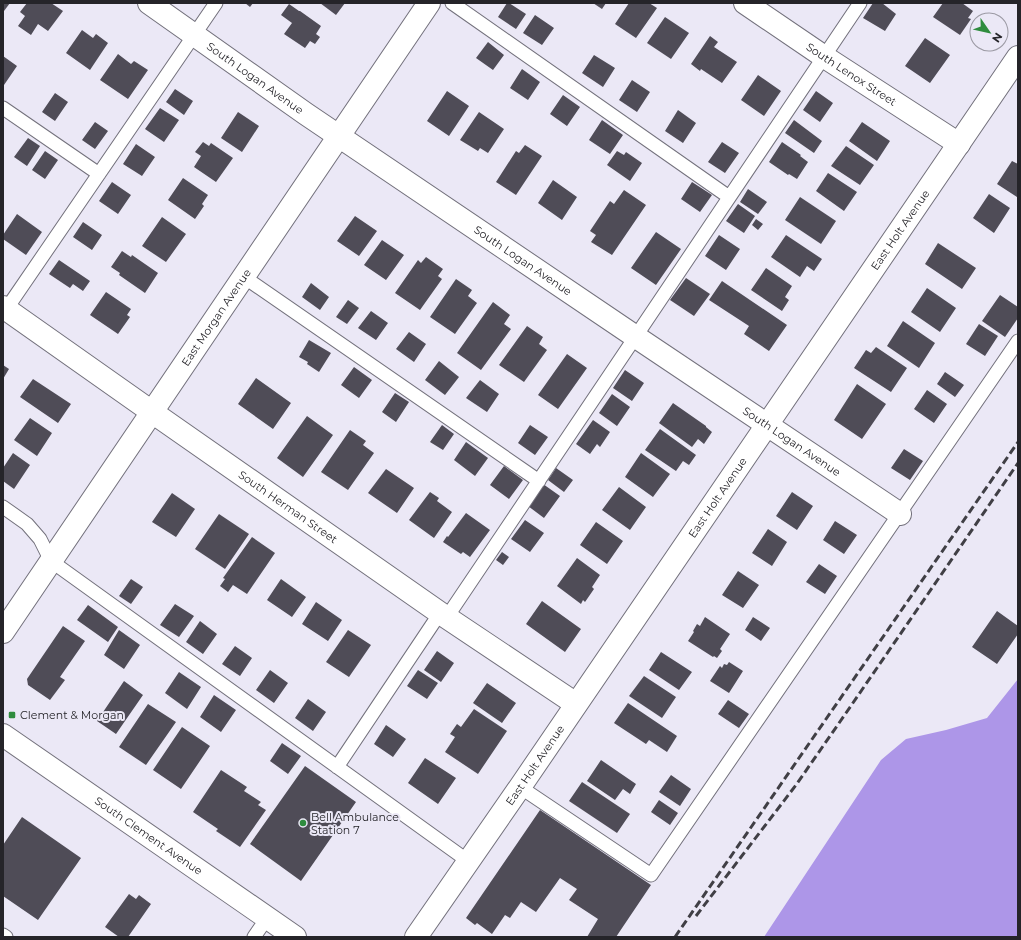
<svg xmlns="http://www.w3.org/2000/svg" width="1021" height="940" font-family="Montserrat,sans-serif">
  <rect width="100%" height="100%" fill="#ebe8f6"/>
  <path fill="#ad96e8" d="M1018 679V937H764L881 760 906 739 946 730 987 718Z"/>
  <path fill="#4f4c57" d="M3 3H10L4 11 3 10Z
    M27 3H51L63 11 48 31 38 24 31 35 18 26 25 16 20 12Z
    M245 3H253L250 7Z
    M320 3H345L336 15Z
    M507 3H509L526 14 516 29 498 17Z
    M593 3H606L602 9Z
    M629 3H641L643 4V3H649L657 8 636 38 615 24Z
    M873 3H882L896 14 885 31 863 18Z
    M943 3H962L973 11 968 18 971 19 960 35 933 17Z
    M289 4 299 11H300L321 26 316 34 320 37 315 44 310 41 305 48 284 34 292 23 281 15Z
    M535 15 554 28 542 45 523 33Z
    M665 17 689 33 671 59 647 43Z
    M82 30 93 38 96 34 108 43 90 70 66 53Z
    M710 36 718 42 714 47 737 62 722 83 701 69 700 71 691 64Z
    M925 38 950 55 930 83 905 66Z
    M488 42 504 55 493 70 476 58Z
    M118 54 131 64 134 61 148 70 128 99 100 80Z
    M594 55 615 68 603 87 582 73Z
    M3 56 17 66 4 85 3 84Z
    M522 69 540 82 528 100 510 88Z
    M758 75 781 91 764 116 741 100Z
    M632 80 650 92 637 112 619 100Z
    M175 89 193 101 184 115 166 102Z
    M447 91 469 106 449 136 427 121Z
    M816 91 833 103 820 122 803 110Z
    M55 93 68 102 55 121 42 112Z
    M563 95 580 107 567 126 550 114Z
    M160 108 179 120 164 142 145 129Z
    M678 110 696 123 683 143 665 131Z
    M238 112 259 126 242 152 221 138Z
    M479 112 504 129 488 153 480 148 478 151 460 140Z
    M602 120 623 135 610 154 589 140Z
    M794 120 822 141 814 153 785 133Z
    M95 122 108 131 95 149 82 140Z
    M862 122 890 141 877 161 849 141Z
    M28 138 40 146 27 166 14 157Z
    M203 142 209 146 211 143 233 158 216 182 194 167 201 156 195 152Z
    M722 142 739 153 725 173 708 162Z
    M782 142 801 155 800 156 808 162 797 179 789 174 788 175 769 162Z
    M136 144 155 157 142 176 123 164Z
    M525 145 542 156 516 195 496 182 516 151 519 153Z
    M846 146 874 165 860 185 831 166Z
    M45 151 58 160 45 179 32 170Z
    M617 151 624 155 626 152 642 163 630 181 607 165Z
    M1012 161 1018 164V196L1017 197 997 184Z
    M828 173 857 192 844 211 816 191Z
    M183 178 208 195 202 204 204 206 195 219 168 200Z
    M553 180 577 197 562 220 538 203Z
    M112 182 131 195 118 214 99 201Z
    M692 182 712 195 700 212 681 199Z
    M748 189 767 202 758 214 740 202Z
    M624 190 646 205 612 255 591 242 596 235 590 231 610 201 614 204Z
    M989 194 1010 208 994 233 973 218Z
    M800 197 836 221 821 244 785 220Z
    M738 204 755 216 744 233 726 221Z
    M17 214 42 232 26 255 3 239V235Z
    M355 216 377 231 359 256 337 241Z
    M162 217 186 234 166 262 142 246Z
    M756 219 763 224 758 230 752 225Z
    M83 222 102 235 92 250 73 237Z
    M656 232 681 249 656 285 631 268Z
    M719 235 740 249 726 270 705 256Z
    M786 235 822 259 814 271 807 266 800 277 771 257Z
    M382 240 404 255 386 280 364 265Z
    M938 243 976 268 962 289 925 264Z
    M122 251 131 257 132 255 158 273 145 293 119 275 120 273 111 267Z
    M426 257 443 269 438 276 442 279 420 310 395 293 418 260 421 263Z
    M59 260 90 281 83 291 73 284 70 288 49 274Z
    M766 268 792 286 785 297 789 300 782 311 751 290Z
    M686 278 710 294 694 316 670 300Z
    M456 279 472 290 468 296 477 303 455 334 430 317Z
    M722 281 787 325 769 351 744 334 749 326 709 300Z
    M311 283 329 297 320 310 302 297Z
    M927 288 956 308 940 332 911 312Z
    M106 292 131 309 127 315 130 317 118 334 90 315Z
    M1000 295 1018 307V318L1005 337 982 321Z
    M348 300 359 308 347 324 336 317Z
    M493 302 510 315 504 324 511 329 481 370 457 353Z
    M371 311 388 323 376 340 358 328Z
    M903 321 935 343 919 368 887 346Z
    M979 324 998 336 985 356 966 344Z
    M527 326 543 337 539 344 547 350 524 382 499 365Z
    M409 332 426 344 414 362 396 349Z
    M309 340 331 353 319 372 307 364 308 362 299 357Z
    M876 347 907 368 891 392 854 368 866 350 871 353Z
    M567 354 587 368 558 409 538 395Z
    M439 361 459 377 445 395 425 380Z
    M3 365 9 369 3 379Z
    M354 367 372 380 359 398 341 385Z
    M625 370 644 383 632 401 613 388Z
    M945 372 964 385 955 397 937 384Z
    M256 378 291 403 273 429 238 404Z
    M33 379 71 404 58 423 20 397Z
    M480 380 499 394 487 412 466 398Z
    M857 384 886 404 862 439 834 420Z
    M927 390 947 404 934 423 914 409Z
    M395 393 409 402 396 422 382 412Z
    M612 394 630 407 617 426 599 413Z
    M673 403 706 426V427L712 432 704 444 698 439 692 447 659 423Z
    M307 416 333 435 303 477 277 458Z
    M30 418 52 433 37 456 14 440Z
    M593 420 610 432 600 447 597 444 590 454 576 444Z
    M442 425 454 434 443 450 430 442Z
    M530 425 548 437 535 455 518 443Z
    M660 429 696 455 689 465 683 461 676 471 645 450Z
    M350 430 366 441 363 445 374 453 348 490 321 472Z
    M466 442 488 458 475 476 454 460Z
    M904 449 923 461 910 480 891 468Z
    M13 453 30 465 14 489 3 481V468Z
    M641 453 670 474 653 497 625 477Z
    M504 466 523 480 509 499 490 485Z
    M556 468 573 480 564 492 548 480Z
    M386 469 414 488 397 513 368 493Z
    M543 484 560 496 544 518 528 506Z
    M619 487 646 507 630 530 602 510Z
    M430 492 439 498 437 501 452 512 434 538 409 520Z
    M792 492 813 506 797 530 776 516Z
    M172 493 195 509 176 537 152 522Z
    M466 513 490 530 470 557 463 552 461 554 443 542 447 536 448 537Z
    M219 514 249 534 225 569 195 549Z
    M525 520 544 533 530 552 511 539Z
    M835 521 857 535 844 554 823 540Z
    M596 522 623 541 607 564 580 545Z
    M768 529 787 542 772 566 752 553Z
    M252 537 275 553 247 594 233 585 228 592 220 586 225 579 223 578Z
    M502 552 509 557 503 565 496 560Z
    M577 558 600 575 592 587 594 589 585 602 583 600 581 604 557 586Z
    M819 564 837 576 825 594 806 582Z
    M738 571 759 585 743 608 722 595Z
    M131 579 143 587 131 604 119 596Z
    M281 579 306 597 292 617 267 600Z
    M542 601 581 629 565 652 526 624Z
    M316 602 342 620 328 641 302 624Z
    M175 604 194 616 179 637 160 625Z
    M88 605 118 627 108 642 77 620Z
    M997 611 1018 626V634L997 664 972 647Z
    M705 617 730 634 720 649 722 651 717 658 714 656 713 657 688 641 694 632 693 631 697 624 700 626Z
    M753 617 770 628 761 641 745 630Z
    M200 621 217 634 203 654 186 642Z
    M63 626 85 641 60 677 65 680 50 700 28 685 27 679Z
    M119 630 140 645 124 669 104 655Z
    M348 630 371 645 349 677 326 662Z
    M235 646 252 658 240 676 222 664Z
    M437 651 454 663 441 682 424 670Z
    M661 652 692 672 679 690 649 670Z
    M729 662 743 671 729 693 710 681 720 666 722 668 724 664 727 665Z
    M270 670 288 683 274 703 256 690Z
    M418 670 438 683 427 699 407 686Z
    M179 672 201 687 187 709 165 693Z
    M644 676 676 697 662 718 629 696Z
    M124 681 143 695 116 734 97 721Z
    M487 683 516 703 502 723 473 703Z
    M214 695 236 710 221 732 200 717Z
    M308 699 326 712 313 731 295 718Z
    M728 700 749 714 739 728 718 714Z
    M628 703 677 736 667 752 649 740 646 744 614 723Z
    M148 704 176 722 146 765 119 747Z
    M474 709 507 731 478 774 445 752 455 737 450 734 457 724 461 727Z
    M386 725 406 739 393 757 374 744Z
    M182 727 210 746 181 789 153 770Z
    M282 743 301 756 288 774 270 761Z
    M425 758 456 778 438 804 408 783Z
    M601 760 636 784 630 794 623 789 615 800 587 781Z
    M305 766 356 802 301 881 250 844Z
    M221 770 247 787 244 791 261 802 258 805 266 810 240 847 216 831 218 829 193 812Z
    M671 775 691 789 680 806 659 792Z
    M582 782 630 814 617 833 569 801Z
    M659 800 678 813 670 825 651 812Z
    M540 810 651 885 616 937H587L598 919 569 900 577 889 560 878 536 912 521 902 510 918 505 915 492 934 477 923 475 925 466 918Z
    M22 817 81 858 38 920 3 896V845Z
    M129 894 136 899 139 895 151 904 128 937H119L105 927Z"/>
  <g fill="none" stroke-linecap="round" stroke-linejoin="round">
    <defs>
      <path id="service" d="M452 3 729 197
        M3 108 99 174
        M244 277 539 481
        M3 314 216 3
        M3 507 27 524 40 539 51 561 468 861
        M447 617 860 3
        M337 767 440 613
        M520 787 651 875 1018 341
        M3 935 6 937
        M254 937 267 918"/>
      <g id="minor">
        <path id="s1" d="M149 3 306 114 636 337 900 514"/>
        <path id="s2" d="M745 3 823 56 959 144"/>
        <path id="s3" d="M3 307 152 412 440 613 576 704"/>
        <path id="s4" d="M3 632 429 3"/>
        <path id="s5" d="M416 937 520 787 1018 57"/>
      </g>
      <g id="tertiary">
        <path id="s6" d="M3 735 295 937"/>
      </g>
    </defs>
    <use href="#service" stroke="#73717c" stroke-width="15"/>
    <use href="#minor" stroke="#73717c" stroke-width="24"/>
    <use href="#tertiary" stroke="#73717c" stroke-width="24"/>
    <use href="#service" stroke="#fff" stroke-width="13"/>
    <use href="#minor" stroke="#fff" stroke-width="22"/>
    <use href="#tertiary" stroke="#fff" stroke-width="22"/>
    <path stroke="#403f45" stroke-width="3" stroke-dasharray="8 4" stroke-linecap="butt" d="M696 916 796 785 846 713 1018 463
      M675 937 1018 442"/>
  </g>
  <g fill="#2f8c3e" stroke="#ebe8f6" stroke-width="1.5">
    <rect x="8" y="711" width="8" height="8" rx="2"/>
    <circle cx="303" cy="823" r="4"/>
  </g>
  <g text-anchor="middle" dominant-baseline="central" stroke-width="4" stroke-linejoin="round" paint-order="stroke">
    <g font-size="11" fill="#252429" stroke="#ebe8f6">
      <text stroke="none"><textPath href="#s2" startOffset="128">South Lenox Street</textPath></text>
      <text stroke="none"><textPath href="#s1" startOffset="130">South Logan Avenue</textPath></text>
      <text stroke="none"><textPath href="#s5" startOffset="857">East Holt Avenue</textPath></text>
      <text stroke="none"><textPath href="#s1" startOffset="454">South Logan Avenue</textPath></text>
      <text stroke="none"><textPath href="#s4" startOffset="380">East Morgan Avenue</textPath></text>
      <text stroke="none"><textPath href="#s1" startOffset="778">South Logan Avenue</textPath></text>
      <text stroke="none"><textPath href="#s5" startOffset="533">East Holt Avenue</textPath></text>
      <text stroke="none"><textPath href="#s3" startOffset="348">South Herman Street</textPath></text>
      <text stroke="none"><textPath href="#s5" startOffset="209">East Holt Avenue</textPath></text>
      <text stroke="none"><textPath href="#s6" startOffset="177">South Clement Avenue</textPath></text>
    </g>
    <g font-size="11" fill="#252429" stroke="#ebe8f6" text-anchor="start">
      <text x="20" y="715">Clement &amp; Morgan</text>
      <text x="311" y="817">Bell Ambulance<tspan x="311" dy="13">Station 7</tspan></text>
    </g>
  </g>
  <rect width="1021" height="940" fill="none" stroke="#252429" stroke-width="8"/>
  <g transform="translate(989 32) rotate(124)"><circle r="19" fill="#ebe8f6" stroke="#9c9aa4"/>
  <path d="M0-3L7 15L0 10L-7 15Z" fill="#2f8c3e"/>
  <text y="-6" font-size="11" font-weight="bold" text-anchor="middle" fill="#252429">N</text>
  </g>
</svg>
